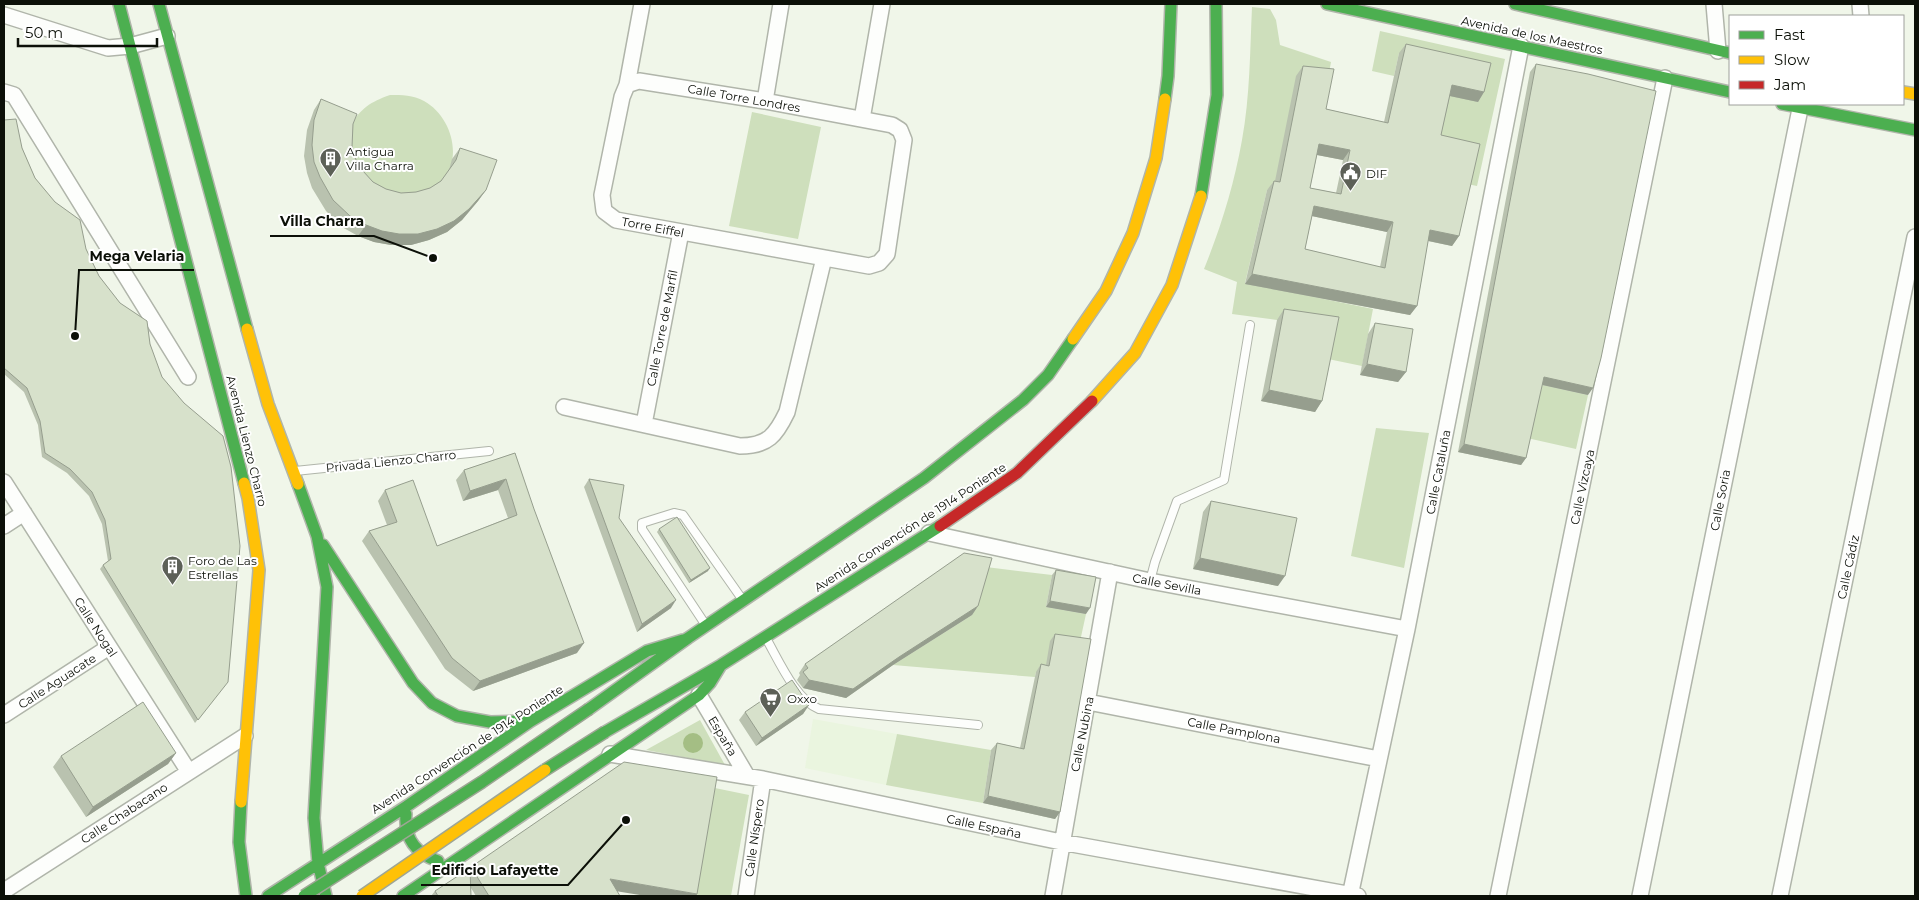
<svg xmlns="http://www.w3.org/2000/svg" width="1919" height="900" font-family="Montserrat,sans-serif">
  <rect width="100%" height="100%" fill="#f0f6e9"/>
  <path fill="#eaf5df" d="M813 719 897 734 886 785 805 768Z"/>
  <path fill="#cedfbc" d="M1252 7 1270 9 1276 20 1280 45 1331 62 1328 79 1275 183 1267 190 1245 283 1373 309 1362 366 1328 359 1277 320 1232 314 1237 282 1204 269C1221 227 1234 185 1242 140 1250 97 1250 51 1252 7Z
    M1380 31 1505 59 1477 186 1467 184 1434 145 1399 53 1394 76 1372 71Z
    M390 95C402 95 413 95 424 101 451 116 463 156 443 181 438 188 429 193 423 199L355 182 350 125C362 108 370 102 390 95Z
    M752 112 821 127 798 239 729 226Z
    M1538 384 1588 395 1576 449 1527 438Z
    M1376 428 1429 433 1404 568 1351 556Z
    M986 567 1052 575 1046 607 1086 614 1079 646 1044 674 1036 672 1035 677 893 665 972 615Z
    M700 720 725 765 646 750Z
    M897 734 991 750 983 803 886 785Z
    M710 787 749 795 731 896H692Z"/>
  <path fill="#a4be84" d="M683 743a10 10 0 1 1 20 0a10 10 0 1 1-20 0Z"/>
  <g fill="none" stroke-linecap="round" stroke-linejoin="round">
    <defs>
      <path id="lane" d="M295 471 489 451
        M1150 581 1155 562 1177 501 1224 480 1250 325
        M705 624 642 529V523L674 513 683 515 742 599
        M767 640C779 661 796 700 819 709L978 725"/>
      <path id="street" d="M1714 4 1718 51
        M1860 4 1861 16
        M4 15 108 48 130 46 167 36
        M627 85 639 81 765 101 892 125 900 130 904 140 887 254 879 263 869 266 616 220 604 211 602 195 622 97 627 85 642 4
        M4 92 14 95 188 377
        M765 101 781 4
        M862 119 882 4
        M564 407 740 446C768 446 776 435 787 412L824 258
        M644 424 681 232
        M4 482 189 772
        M4 526 24 513
        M929 533 1150 581 1407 629
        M699 695 747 776
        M1088 702 1379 759
        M4 715 109 647
        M610 754 763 779 1061 842 1358 896
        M4 891 245 736
        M746 896 763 779
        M1053 896 1110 572
        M1350 896 1407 629 1521 46
        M1498 896 1665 78
        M1640 896 1801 104
        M1780 896 1915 237"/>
      <path id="fast" d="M119 4 244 483
        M159 4 247 329
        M1327 4 1730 92
        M1515 4 1730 53
        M1165 99 1168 76 1171 4
        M1782 104 1915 130
        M1201 196 1217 95 1216 4
        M298 484 317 536 327 587 314 818 318 863 326 896
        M323 545 413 683 432 703 457 716 490 722 530 721
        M589 709 688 638 924 478 1023 400 1048 375 1073 339
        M605 732 721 665 940 526
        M241 802 239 842 246 896
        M406 814C404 838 416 854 438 861
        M268 896 407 806 531 721 647 651 683 640
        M403 896 699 695 710 683 721 665"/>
      <path id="slow" d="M1903 92 1915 94
        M247 329 268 404 298 484
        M1073 339 1106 291 1133 233 1156 158 1165 99
        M1092 401 1135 353 1172 285 1201 196
        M241 802 259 570 248 498 244 483"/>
      <path id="jam" d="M940 526 1017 473 1092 401"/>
    </defs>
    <use href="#lane" stroke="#b0b5aa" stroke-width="10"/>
    <use href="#street" stroke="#b0b5aa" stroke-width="18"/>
    <use href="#fast" stroke="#b0b5aa" stroke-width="14"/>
    <use href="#slow" stroke="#b0b5aa" stroke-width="14"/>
    <use href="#jam" stroke="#b0b5aa" stroke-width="14"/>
    <use href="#lane" stroke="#fdfefc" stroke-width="8"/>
    <use href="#street" stroke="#fdfefc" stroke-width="15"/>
    <use href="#fast" stroke="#4caf50" stroke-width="11"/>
    <use href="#slow" stroke="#ffc107" stroke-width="11"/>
    <use href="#jam" stroke="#c62828" stroke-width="11"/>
    <defs>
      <path id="fast-bridge" d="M545 770 605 732
        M304 896 482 782 589 709"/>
      <path id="slow-bridge" d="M362 896 545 770"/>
    </defs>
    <use href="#fast-bridge" stroke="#9ea695" stroke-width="14" stroke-linecap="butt"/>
    <use href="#slow-bridge" stroke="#9ea695" stroke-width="14" stroke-linecap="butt"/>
    <use href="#fast-bridge" stroke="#4caf50" stroke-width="11"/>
    <use href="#slow-bridge" stroke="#ffc107" stroke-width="11"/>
  </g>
  <path fill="#b9c2af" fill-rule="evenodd" d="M1406 44 1484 92 1478 102 1450 96 1441 135 1459 236 1452 246 1428 241 1417 306 1410 315 1245 284 1267 190 1274 181H1275L1296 76 1303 66 1326 109 1384 122 1399 53ZM1317 155 1343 160 1336 193 1310 188ZM1312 216 1387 232 1380 267 1305 249Z
    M1536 64 1588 395 1542 385 1526 458 1521 465 1458 452 1530 72Z
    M321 99 353 124 352 147 355 158 363 171 373 182 386 189 401 193 416 192 430 188 441 181 449 170 452 159 460 148 486 190 478 201 462 220 447 232 429 240 411 245H391L374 242 358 236 342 227 326 211 312 188 307 173 304 156 307 130 314 110Z
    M4 120 22 148 35 178 86 249 99 276 150 344 225 685 195 723 100 569 103 565 108 561 102 524 89 496 67 473 42 457 38 425 24 392 4 374Z
    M1284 309 1322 401 1315 412 1261 401 1277 320Z
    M1375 323 1406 372 1398 382 1360 375 1368 334Z
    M515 453 577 653 473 691 445 669 362 541 369 531 387 525 378 501 385 490 437 546 508 518 498 490 463 501 456 480 464 470Z
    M589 479 619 518 671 608 637 632 584 487Z
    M1211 501 1278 586 1193 569 1203 512Z
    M659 529 708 571 689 583 657 532Z
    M1056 570 1086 614 1046 607 1052 575Z
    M978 606 972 615 893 665 846 698 803 688 797 680 800 675 799 673 805 664Z
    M1055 634 1060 812 1055 819 983 803 991 750 997 743 1020 748 1036 672 1041 664 1046 665 1050 641Z
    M809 705 803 714 756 746 739 720 745 712Z
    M176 753 168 764 86 817 53 767 61 756Z
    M471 867 617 891 620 896H476L471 888V896H431L435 891 470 868Z"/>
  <path fill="#969e8e" d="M1452 85 1484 92 1478 102 1445 95Z
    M1319 144 1350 150 1343 160 1312 154Z
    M486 190 478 201 462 220 447 232 429 240 411 245H391L374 242 358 236 366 225Z
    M1314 206 1393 222 1387 232 1307 215Z
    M1430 230 1459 236 1452 246 1424 240Z
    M1252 274 1417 306 1410 315 1245 284Z
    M1367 364 1406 372 1398 382 1360 375Z
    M1544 377 1593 388 1588 395 1538 384Z
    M1269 390 1322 401 1315 412 1261 401Z
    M1464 444 1526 458 1521 465 1458 452Z
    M506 479 498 490 463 501 470 491Z
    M1200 558 1285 576 1278 586 1193 569Z
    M710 568 708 571 689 583 691 580Z
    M676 600 671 608 637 632 642 624Z
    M1050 601 1090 608 1086 614 1046 607Z
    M978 606 972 615 893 665 846 698 803 688 809 680 899 657Z
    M584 643 577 653 473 691 480 681Z
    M809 705 803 714 756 746 762 738Z
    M176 753 168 764 86 817 93 807Z
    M988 796 1060 812 1055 819 983 803Z
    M610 879 697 894 696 896H646L603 889Z"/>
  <path fill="#d7e1cb" stroke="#969e8e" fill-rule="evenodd" d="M1406 44 1491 63 1484 92 1452 85 1441 135 1480 144 1459 236 1430 230 1417 306 1252 274 1274 181 1280 182 1303 66 1334 69 1326 109 1388 123ZM1319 144 1350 150 1341 194 1310 188ZM1314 206 1393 222 1385 268 1305 249Z
    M1536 64 1588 74 1656 91 1601 358 1593 388 1544 377 1526 458 1464 444Z
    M321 99 357 114 353 124 352 147 355 158 363 171 373 182 386 189 401 193 416 192 430 188 441 181 456 160 460 148 497 160 486 190 469 209 454 221 437 229 418 234H399L382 231 366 225 350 216 333 200 320 177 314 162 312 145 314 120Z
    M16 119 22 148 35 178 55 202 80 220 86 249 99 276 120 303 147 321 150 344 162 377 184 403 223 436 231 467 240 546 228 682 198 720 103 565 111 559 105 520 92 492 70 469 45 453 40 421 27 388 4 368V120Z
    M1284 309 1339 317 1322 401 1269 390Z
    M1375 323 1413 329 1406 372 1367 364Z
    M515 453 534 509 584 643 480 681 452 658 369 531 397 522 385 490 413 480 437 546 517 515 506 479 470 491 464 470Z
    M589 479 624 485 619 518 676 600 642 624Z
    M1211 501 1297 518 1285 576 1200 558Z
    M677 517 710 568 691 580 659 529Z
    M964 553 992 558 978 606 899 657 853 689 809 680 803 672 808 668 805 664Z
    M1056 570 1096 577 1090 608 1050 601Z
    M1055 634 1091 639 1060 812 988 796 997 743 1024 749 1041 664 1049 666Z
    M792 680 809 705 762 738 745 712Z
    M143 702 176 753 93 807 61 756Z
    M624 762 717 777 697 894 610 879 620 896H489L471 867Z
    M470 868 471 896H438L435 891Z"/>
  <defs>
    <symbol id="building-pin" viewBox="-11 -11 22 30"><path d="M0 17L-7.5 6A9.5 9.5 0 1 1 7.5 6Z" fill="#5c6057" stroke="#fff"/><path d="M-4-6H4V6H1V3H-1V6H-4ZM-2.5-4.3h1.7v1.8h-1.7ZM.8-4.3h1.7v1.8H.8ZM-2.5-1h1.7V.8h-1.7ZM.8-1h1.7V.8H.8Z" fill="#fff"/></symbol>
    <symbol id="civic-pin" viewBox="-11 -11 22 30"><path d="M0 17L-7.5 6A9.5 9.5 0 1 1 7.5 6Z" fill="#5c6057" stroke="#fff"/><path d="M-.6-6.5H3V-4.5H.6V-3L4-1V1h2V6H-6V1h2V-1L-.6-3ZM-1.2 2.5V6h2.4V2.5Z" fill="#fff"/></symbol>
    <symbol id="supermarket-pin" viewBox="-11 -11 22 30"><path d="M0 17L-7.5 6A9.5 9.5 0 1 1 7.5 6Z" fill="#5c6057" stroke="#fff"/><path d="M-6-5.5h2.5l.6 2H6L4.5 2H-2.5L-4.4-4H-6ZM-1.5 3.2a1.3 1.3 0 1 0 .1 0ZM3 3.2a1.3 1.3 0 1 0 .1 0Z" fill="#fff"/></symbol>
  </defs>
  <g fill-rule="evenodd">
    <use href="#building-pin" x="318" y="146" width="25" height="34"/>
    <use href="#civic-pin" x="1338" y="160" width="25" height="34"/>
    <use href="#building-pin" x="160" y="554" width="25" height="34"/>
    <use href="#supermarket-pin" x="758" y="686" width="25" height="34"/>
  </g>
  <g text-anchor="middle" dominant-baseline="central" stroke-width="4" stroke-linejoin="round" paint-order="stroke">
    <g font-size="12" fill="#0c1008" stroke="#fff">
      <text transform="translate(1532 35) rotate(12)">Avenida de los Maestros</text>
      <text transform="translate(744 98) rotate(10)">Calle Torre Londres</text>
      <text transform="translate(653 227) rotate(11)">Torre Eiffel</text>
      <text transform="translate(662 328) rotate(-79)">Calle Torre de Marfil</text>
      <text transform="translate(247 441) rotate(76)">Avenida Lienzo Charro</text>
      <text transform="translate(391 461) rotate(-6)">Privada Lienzo Charro</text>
      <text transform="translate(1438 472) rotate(-79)">Calle Cataluña</text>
      <text transform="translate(1582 487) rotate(-78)">Calle Vizcaya</text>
      <text transform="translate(1720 500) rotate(-79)">Calle Soria</text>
      <text transform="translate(910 527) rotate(-33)">Avenida Convención de 1914 Poniente</text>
      <text transform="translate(1848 567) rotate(-78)">Calle Cádiz</text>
      <text transform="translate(1167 584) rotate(11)">Calle Sevilla</text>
      <text transform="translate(96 627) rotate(57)">Calle Nogal</text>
      <text transform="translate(57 681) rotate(-33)">Calle Aguacate</text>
      <text transform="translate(1234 730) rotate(11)">Calle Pamplona</text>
      <text transform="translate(1082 734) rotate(-79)">Calle Nubina</text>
      <text transform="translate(723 736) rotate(59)">España</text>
      <text transform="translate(467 749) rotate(-33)">Avenida Convención de 1914 Poniente</text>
      <text transform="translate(124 813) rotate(-33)">Calle Chabacano</text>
      <text transform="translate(984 826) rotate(12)">Calle España</text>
      <text transform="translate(754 838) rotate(-82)">Calle Níspero</text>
    </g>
    <g font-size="12" fill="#0c1008" stroke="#fff" text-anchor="start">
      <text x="346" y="151">Antigua<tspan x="346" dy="14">Villa Charra</tspan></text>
      <text x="1366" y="173">DIF</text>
      <text x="188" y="560">Foro de Las<tspan x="188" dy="14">Estrellas</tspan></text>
      <text x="787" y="698">Oxxo</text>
    </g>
  </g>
  <path fill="none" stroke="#0c1008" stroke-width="2" d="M433 258L374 236H270M75 336L79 270H194M626 820L568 885H421"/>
  <g fill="#0c1008" stroke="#fff" stroke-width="2">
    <circle cx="433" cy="258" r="5"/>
    <circle cx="75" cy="336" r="5"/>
    <circle cx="626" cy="820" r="5"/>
  </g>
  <g font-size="14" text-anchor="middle" font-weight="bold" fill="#0c1008" stroke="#fff" stroke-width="4" stroke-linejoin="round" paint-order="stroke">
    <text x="322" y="226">Villa Charra</text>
    <text x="137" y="261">Mega Velaria</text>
    <text x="495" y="875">Edificio Lafayette</text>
  </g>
  <rect width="1919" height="900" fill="none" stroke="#0c1008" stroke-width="10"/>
  <rect x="1729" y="15" width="175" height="90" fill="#ffffff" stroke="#9e9f9c"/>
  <rect x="1739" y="31" width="25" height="8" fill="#4caf50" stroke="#9e9f9c"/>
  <text x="1774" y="40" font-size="15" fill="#0c1008">Fast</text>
  <rect x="1739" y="56" width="25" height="8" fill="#ffc107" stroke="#9e9f9c"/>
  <text x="1774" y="65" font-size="15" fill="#0c1008">Slow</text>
  <rect x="1739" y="81" width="25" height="8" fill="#c62828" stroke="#9e9f9c"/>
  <text x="1774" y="90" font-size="15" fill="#0c1008">Jam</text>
  <path d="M18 38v8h139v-8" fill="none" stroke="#0c1008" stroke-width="2.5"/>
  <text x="25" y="38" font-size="15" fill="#0c1008" stroke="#ffffff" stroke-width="4" paint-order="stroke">50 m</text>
</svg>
